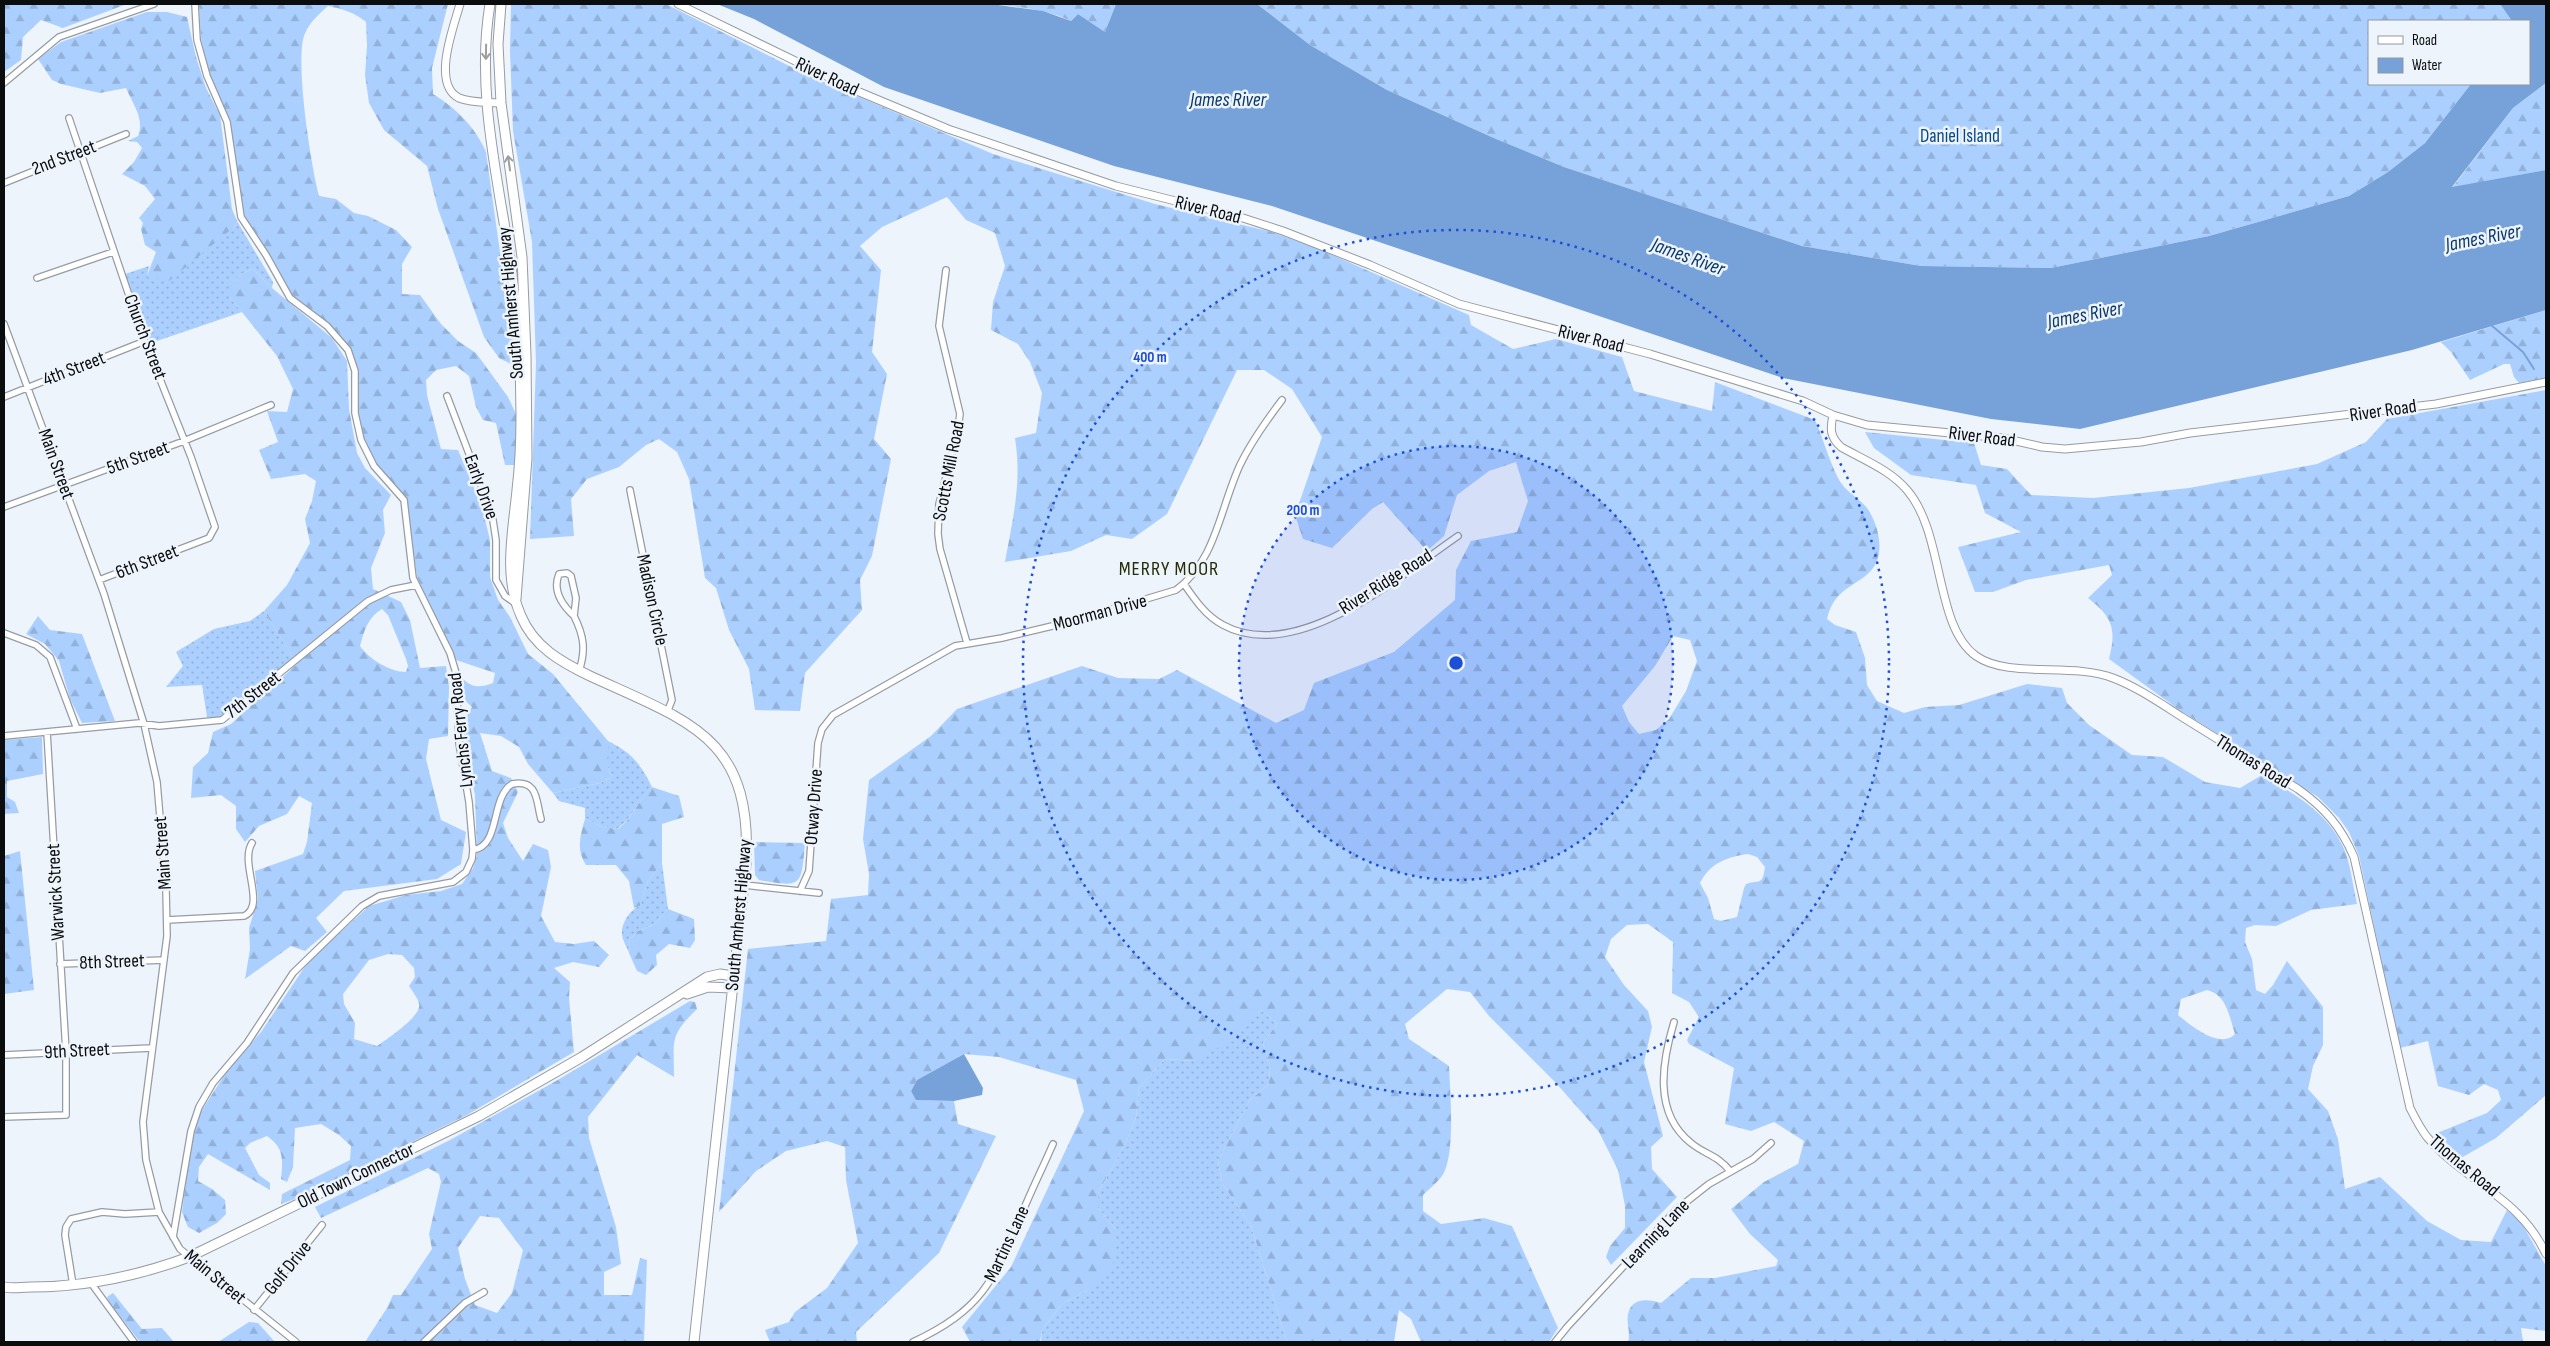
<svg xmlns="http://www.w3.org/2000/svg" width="2550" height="1346" font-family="'Sofia Sans Condensed',sans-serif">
  <defs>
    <pattern id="grass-dots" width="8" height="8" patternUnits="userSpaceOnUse" patternTransform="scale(1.25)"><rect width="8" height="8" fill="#abd0ff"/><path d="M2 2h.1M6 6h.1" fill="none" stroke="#92b1d9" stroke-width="1.8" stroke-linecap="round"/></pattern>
    <pattern id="forest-firs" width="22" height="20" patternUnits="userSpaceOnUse" patternTransform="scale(1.25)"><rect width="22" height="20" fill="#abd0ff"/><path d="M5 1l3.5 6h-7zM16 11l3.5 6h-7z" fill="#92b1d9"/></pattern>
  </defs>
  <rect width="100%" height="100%" fill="#eef4fc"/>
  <path fill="url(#grass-dots)" d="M237 221 273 282 272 288 253 269 243 273 230 284V297L242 312 151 343 125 274 149 266 147 276 234 227Z
    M264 611 294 659 219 719 207 717 202 685 166 687 183 666 176 652 214 629 250 621Z
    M608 741C632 753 640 763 652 787 638 800 633 818 617 829L603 827 585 819V808L559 801 553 793 600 783 612 777 608 768Z
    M662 863 668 909 653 925 638 931 630 939 629 953C627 947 622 940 622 934 621 924 630 909 640 906L648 881Z
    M1261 1010 1277 1024 1263 1043 1270 1065 1269 1084 1249 1101 1218 1161 1222 1183 1251 1226 1287 1342H1041L1042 1330 1062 1304 1088 1290 1116 1230 1098 1208V1193L1128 1138 1136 1117 1139 1088 1165 1059 1194 1061Z"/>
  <path fill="url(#forest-firs)" fill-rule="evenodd" d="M4 4H127L63 28 41 20 23 37 21 60 4 72Z
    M199 4H448L432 68 433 94C456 108 476 128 486 152L510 324 514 359 511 364 499 358 484 337 438 209 427 166 384 130 369 103 365 75 367 46 366 22C354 12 342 9 328 6 319 14 310 22 305 33 294 58 311 166 319 196L336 199 354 213 368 216 396 230 412 247 402 264V294L420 295 441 324 458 341 476 353 508 397 517 416 516 465H505L496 423 483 420 476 407 469 376 456 366 436 370 426 380 427 395 441 449 458 450 482 507 490 540V577L498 600 510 617 528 654 553 674 608 741V768L612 777 600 783 553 793 528 764 519 747 501 736 480 733 492 771 511 778 518 792 503 823 508 838 523 861 533 844 548 850 551 867 541 916 555 942 574 944 594 941 609 955 599 967 573 962 554 968 570 982 569 998 574 1052 467 1115 300 1197 281 1204 282 1194 350 1160 351 1146 339 1135 321 1124 295 1128 293 1167 287 1182 281 1179C283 1159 284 1148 267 1136L250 1143 245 1148 259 1175 270 1183V1190L208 1154 199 1167 198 1181 212 1189 225 1200 226 1214 217 1223 199 1233 188 1227 182 1212 190 1149 200 1113 229 1068 261 1032 308 962 369 906 406 895 441 891 462 884 473 868 477 856 475 795 462 737 463 722 472 707C462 699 460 691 462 678 472 688 479 688 493 683L495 673 456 660 417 577 407 499 377 465 364 439 358 412V370L351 349 329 324 293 296 269 253 244 216 230 122 210 75 201 39ZM388 954 402 955 414 968 415 977 409 986C412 991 418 998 419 1004 422 1016 387 1039 377 1046L354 1039 355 1023 344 1004 343 994 369 960Z
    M511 4H666L803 73 993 154 1155 204 1272 232 1321 250 1469 315 1471 325 1513 349 1556 339 1622 357 1634 391 1712 411 1715 382 1815 420C1822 435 1833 473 1842 484 1848 493 1860 499 1867 508 1877 522 1884 546 1876 563 1865 586 1835 583 1827 619L1835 625 1856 632 1865 658 1867 685 1877 701 1904 713 1925 707 1959 705 2027 684 2062 688 2067 703 2089 725 2132 755 2163 757 2205 782 2240 788 2262 775C2296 795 2329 813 2345 851 2351 867 2353 887 2357 904L2311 910 2276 926 2255 925 2246 928 2245 942 2252 959 2256 990 2265 994 2273 985 2287 961 2323 1007V1045L2313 1066 2308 1089 2328 1111 2338 1139 2345 1189 2380 1177 2427 1221 2461 1240 2491 1242 2507 1210 2521 1222 2546 1266V1331L2521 1328 2523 1342H1628C1631 1332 1626 1324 1628 1314 1632 1297 1648 1299 1661 1303L1691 1278H1715L1776 1266 1778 1260 1750 1234 1731 1209 1764 1182 1798 1164 1804 1141 1774 1122 1751 1131 1725 1124 1734 1068 1689 1044 1687 1040 1699 1017 1689 1002 1672 993 1673 942 1648 924 1627 925 1611 939 1605 957 1624 985 1648 1011 1652 1027 1644 1062 1663 1136 1651 1147 1652 1169 1677 1197 1611 1265 1606 1257 1610 1246 1625 1228V1206L1618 1170 1599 1132 1556 1083 1489 1016 1470 992 1447 989 1405 1024 1409 1039 1449 1066C1450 1090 1456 1157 1442 1176 1437 1183 1429 1189 1423 1195V1211L1441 1224 1484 1218 1512 1226 1558 1328 1549 1342H1421L1411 1319 1399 1310 1394 1342H1287L1251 1226 1222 1183 1218 1161 1249 1101 1269 1084 1270 1065 1263 1043 1277 1024 1261 1010 1221 1046 1194 1061 1165 1059 1139 1088 1136 1117 1128 1138 1098 1193V1208L1116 1230 1113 1265 1088 1290 1062 1304 1042 1330 1040 1342H970L962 1327 1011 1267 1084 1111 1076 1080 999 1057 964 1054 917 1080 911 1091 917 1100 954 1101 958 1124 996 1136 939 1253 856 1332 857 1342H770L765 1330 789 1322 795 1312 827 1288 858 1243 846 1180 845 1147 827 1141 786 1151 756 1171 719 1212 748 949 826 941 831 899 868 895 869 874 863 839 869 780 931 736 957 709 1082 666 1118 678 1159 679 1177 670 1276 723 1304 710 1314 683 1394 652 1455 600 1456 570 1471 541 1517 532 1528 501 1516 462 1489 471 1457 495 1444 536 1427 551 1383 502 1372 509 1332 548 1303 539 1295 515 1322 437 1292 389 1264 370H1237L1167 514 1132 539 1106 535 1071 551 1005 562C1013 517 1022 484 1015 438L1036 433 1042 393 1030 362 1018 344 991 330 993 302 1005 266 995 233 966 220 947 197 882 227 860 246 881 270 872 352 887 374 874 439 891 459 872 556 860 580 862 610 805 673 800 711 755 710 749 669 729 630 716 588 705 578 689 479 677 452 659 439 646 445 619 467 587 479 571 499 574 536 530 539 536 363 532 242 513 131 510 51ZM1673 636 1690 640 1697 661 1686 691 1669 719 1656 730 1639 734 1629 722 1622 706 1655 666ZM1748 854 1757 857 1765 867C1762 886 1761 879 1746 884L1744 888 1737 917 1721 921 1714 919 1708 898 1700 883C1710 863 1727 857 1748 854ZM2207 990C2227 995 2229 1016 2235 1034 2220 1050 2190 1025 2178 1015L2181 999Z
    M978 4H1116L1105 32 1078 14 1071 21C1044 8 1008 5 978 4Z
    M1257 4H2500L2512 21H2369V84H2471L2425 143 2388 172 2349 196 2209 236 2051 268 1921 266 1802 246 1564 167 1496 139 1387 90 1310 45Z
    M147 12H167L187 17 196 57 206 88 220 115 232 209 237 221 234 227 169 281 147 276 156 252 145 245 141 229 143 223 139 218 155 199 145 186 122 174 134 162 142 148 137 142 128 141 138 136C145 120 133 104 126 88L100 93 61 84 52 80 38 59 61 42Z
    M2546 83V170L2452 188 2513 108Z
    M253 269 272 288 332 338 347 361 349 409 357 453 365 468 391 495 383 510 385 533 371 568 373 589 401 602 410 620 420 668 446 666 449 687 448 736 429 739 426 759 441 820 466 832 461 864 437 879 344 891 316 918 327 932 305 951 291 946 245 979 250 949 249 928 258 899 255 871 303 854 307 842 312 803 299 796 287 814 259 826 245 842 236 829V806L221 795 191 798 193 767 208 753 213 732 231 724 297 664 264 611 287 585 310 543 305 519 312 501 316 481 305 474 271 479 259 450 278 442 267 411 287 412 293 389 277 356 230 297V284L243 273ZM382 609 388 615 406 659 408 666 406 672C390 672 369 659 360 646 364 631 368 617 382 609Z
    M2546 310V378L2519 383 2514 377 2510 364H2504L2470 380 2451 352 2441 342Z
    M2546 390V1095L2496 1138 2461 1158 2437 1133 2487 1113 2501 1100 2498 1090 2484 1084 2469 1095 2438 1086 2428 1041 2400 1048 2359 856 2349 832 2339 818 2318 797 2178 709 2109 659C2117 628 2112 617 2088 598L2112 575 2109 565 2026 580 1993 592H1975L1958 547 2021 532 1985 513 1976 485 1911 475 1874 448 1865 432 1974 443 1981 465 2007 469 2031 495 2093 498 2189 488 2317 464 2366 442 2387 419Z
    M38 616 50 630 82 634 115 721 82 723 70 699 59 661 45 644 26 634Z
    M42 737 43 774 7 781V797L15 802 19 813 4 814V740Z
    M652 787 679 796 684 817 662 824V863L648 881 640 906 634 908 629 881 616 865H586C576 850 580 836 585 819L603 827 618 829C633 818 638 800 652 787Z
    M754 842 805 843C801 886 803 888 759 880L755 875Z
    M20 851 34 990 4 994V856Z
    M668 909 694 919 695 940 690 948 669 944 656 955 657 965 646 975 637 971 629 953 630 939 638 931 653 925Z
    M690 1001 695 1002 697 1009C669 1036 674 1040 674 1077L637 1055 588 1117 589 1138 616 1227 621 1264 604 1272V1295H632L640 1258 647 1260 644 1342H365L387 1308 393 1295H401L432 1249 429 1234 441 1182 439 1174 428 1168 321 1218 315 1207 450 1140 556 1081ZM480 1216 499 1218 523 1250 512 1293 497 1313 475 1305 465 1279 458 1248Z
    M113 1293 142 1329 162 1328 174 1342H140L109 1302 107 1297Z
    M249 1322 258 1323 275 1342H218Z"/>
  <path fill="#76a2d9" d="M717 4H991L1043 11 1071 21 1078 14 1105 32 1116 4H1257L1310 45 1387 90 1496 139 1564 167 1802 246 1921 266 2051 268 2209 236 2349 196 2388 172 2425 143 2471 84H2529V21H2512L2500 4H2546V83L2513 108 2452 187 2546 170V310L2412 350 2080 429 1991 419 1783 378 1272 206 1114 166 884 87 754 19Z
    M964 1054 983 1088 982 1095 954 1101 916 1100 911 1091 917 1080Z"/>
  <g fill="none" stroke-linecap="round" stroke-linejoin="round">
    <path stroke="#76a2d9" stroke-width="2" d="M2491 325 2523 352 2534 369
      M2546 783V788"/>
    <defs>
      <path id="minor" d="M4 83 59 37 154 4
        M69 118 142 334 191 457 215 527 209 538 99 580
        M4 183 126 134
        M946 270 939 326 960 414 957 435 939 504 938 534 940 549 967 643
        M37 278 113 252
        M4 324 104 594 144 724 157 782 166 889 167 936 143 1122 146 1160 159 1212 180 1249 296 1342
        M447 396 492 514 496 540V580L505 596 515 603
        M4 397 145 341
        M630 490 672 700 668 710
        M4 507 184 441 271 405
        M567 573 571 576 576 598 574 616C562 605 552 591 559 574Z
        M1184 584C1195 600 1206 616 1223 625 1297 665 1400 576 1458 536
        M574 616C584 636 586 650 579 671
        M4 633 36 645 50 657 77 729
        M4 736 139 723 159 726 222 720 368 601 391 590 416 585
        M473 850C501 846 490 798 512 784 539 779 536 802 541 819
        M744 885 819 893
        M800 891 809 871 818 743 822 729 833 715 955 646 1002 638 1069 622 1176 590C1216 561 1220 508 1240 465 1251 442 1266 421 1282 400
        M167 920 244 916C267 906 239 863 252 843
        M60 964 164 960
        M1674 1022C1662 1062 1653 1113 1691 1143 1704 1154 1719 1156 1730 1171
        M4 1055 151 1048
        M4 1117 66 1115V1052L47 732
        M173 1237 191 1131 199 1107 213 1083 247 1043 293 973 362 906 379 896 453 882 466 872 472 859 473 850 469 802 459 743 456 673 450 653 413 578 404 500 374 466 361 440 355 413V371L348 350 327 326 290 298 266 255 241 217 227 122 207 76 197 40 195 4
        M91 1283 134 1342
        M73 1285 65 1235 66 1227 71 1219 102 1212 125 1214 159 1212
        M254 1310 322 1225
        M424 1342 465 1303 484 1292
        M913 1342C984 1309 994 1279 1023 1211 1032 1189 1043 1167 1053 1144
        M1555 1342 1568 1326 1676 1210 1709 1184 1753 1159 1771 1143"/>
      <path id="tertiary" d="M460 4C454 26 431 84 459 98 471 103 488 102 501 103
        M678 4 857 91 948 129 1116 186 1243 218 1283 231 1370 265 1459 304 1650 354 1803 401 1833 415 1867 425 2003 438 2042 447 2065 449 2141 442 2190 433 2436 404 2546 382
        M1833 415C1830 429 1830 437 1841 447 1864 460 1890 470 1907 490 1945 534 1934 626 1976 656 2009 679 2072 662 2113 678 2137 687 2160 703 2182 717 2221 741 2259 765 2298 789 2325 808 2341 827 2354 857L2410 1108C2415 1118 2420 1128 2427 1137 2465 1182 2520 1197 2546 1254"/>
      <path id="primary" d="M490 4C476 88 497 175 510 259 517 310 521 364 521 416 521 441 520 465 517 490 513 532 503 576 521 616 534 647 561 662 590 676 690 722 753 737 746 865L694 1342
        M501 4 498 44 501 103 522 257 526 355 527 458 516 599
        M687 994 708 987 732 988
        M4 1287C13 1289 21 1287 31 1287 86 1287 138 1276 189 1257L479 1116 582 1057 707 977 720 974 733 976"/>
    </defs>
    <use href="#minor" stroke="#969ca3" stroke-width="8"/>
    <use href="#tertiary" stroke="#969ca3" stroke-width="9"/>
    <use href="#primary" stroke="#969ca3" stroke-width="11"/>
    <use href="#minor" stroke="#fff" stroke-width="5.5"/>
    <use href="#tertiary" stroke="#fff" stroke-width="7"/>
    <use href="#primary" stroke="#fff" stroke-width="9"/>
  </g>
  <defs><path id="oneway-shaft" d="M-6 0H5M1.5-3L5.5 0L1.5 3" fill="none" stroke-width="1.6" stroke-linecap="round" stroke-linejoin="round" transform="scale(1.25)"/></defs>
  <g stroke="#9d9e9f">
    <use href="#oneway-shaft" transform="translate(486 52) rotate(91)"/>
    <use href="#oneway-shaft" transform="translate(509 163) rotate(-98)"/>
  </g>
  <circle cx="1456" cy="663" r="217" fill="#1d4ed8" fill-opacity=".12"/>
  <g fill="none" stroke="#1d4ed8" stroke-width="2.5" stroke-dasharray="2.5 5">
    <circle cx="1456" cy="663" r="217"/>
    <circle cx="1456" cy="663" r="433"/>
  </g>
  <g text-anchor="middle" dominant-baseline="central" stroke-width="5" stroke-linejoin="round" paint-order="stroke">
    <g font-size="19" fill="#0a0c0e" stroke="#eef4fc">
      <text transform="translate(827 77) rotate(25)">River Road</text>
      <text transform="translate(64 158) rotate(-21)">2nd Street</text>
      <text transform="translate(1208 210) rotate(14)">River Road</text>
      <text transform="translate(511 303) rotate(-95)">South Amherst Highway</text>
      <text transform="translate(145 337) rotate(69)">Church Street</text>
      <text transform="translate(1591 339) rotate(14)">River Road</text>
      <text transform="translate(74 369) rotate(-21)">4th Street</text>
      <text transform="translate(2383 411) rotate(-8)">River Road</text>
      <text transform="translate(1982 437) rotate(7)">River Road</text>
      <text transform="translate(138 458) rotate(-20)">5th Street</text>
      <text transform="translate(56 464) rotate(70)">Main Street</text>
      <text transform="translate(949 471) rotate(-79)">Scotts Mill Road</text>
      <text transform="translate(481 487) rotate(70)">Early Drive</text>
      <text transform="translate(147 562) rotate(-21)">6th Street</text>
      <text transform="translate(1386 582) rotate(-32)">River Ridge Road</text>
      <text transform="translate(652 600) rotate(78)">Madison Circle</text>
      <text transform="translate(1100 613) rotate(-15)">Moorman Drive</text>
      <text transform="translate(253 695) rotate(-38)">7th Street</text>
      <text transform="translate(461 730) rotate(-96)">Lynchs Ferry Road</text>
      <text transform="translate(2253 762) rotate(32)">Thomas Road</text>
      <text transform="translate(814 807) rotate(-86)">Otway Drive</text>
      <text transform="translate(163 853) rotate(-94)">Main Street</text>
      <text transform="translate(56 892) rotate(-93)">Warwick Street</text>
      <text transform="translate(739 915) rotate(-85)">South Amherst Highway</text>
      <text transform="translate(112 962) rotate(-2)">8th Street</text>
      <text transform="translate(77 1051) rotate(-3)">9th Street</text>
      <text transform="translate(2464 1166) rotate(40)">Thomas Road</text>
      <text transform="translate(356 1176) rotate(-26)">Old Town Connector</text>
      <text transform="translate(1656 1234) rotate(-46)">Learning Lane</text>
      <text transform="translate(1007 1244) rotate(-65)">Martins Lane</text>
      <text transform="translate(288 1268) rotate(-51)">Golf Drive</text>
      <text transform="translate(215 1277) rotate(40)">Main Street</text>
    </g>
    <g font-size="19" fill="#084889" stroke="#eef4fc">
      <text x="1960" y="136">Daniel Island</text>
    </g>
    <g font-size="20" font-style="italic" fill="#0b396a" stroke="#eef4fc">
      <text x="1228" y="100">James River</text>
      <text transform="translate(2483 238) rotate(-11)">James River</text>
      <text transform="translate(1688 257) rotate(20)">James River</text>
      <text transform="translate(2085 315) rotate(-11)">James River</text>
    </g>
    <g font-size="20" letter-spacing="1" fill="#242d06" stroke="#eef4fc">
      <text x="1169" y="569">MERRY MOOR</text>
    </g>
  </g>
  <circle cx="1456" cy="663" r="8" fill="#1d4ed8" stroke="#eef4fc" stroke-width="2.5"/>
  <g font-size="15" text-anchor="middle" font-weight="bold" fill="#1d4ed8" stroke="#eef4fc" stroke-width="5" stroke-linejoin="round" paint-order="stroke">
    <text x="1150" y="362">400 m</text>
    <text x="1303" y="515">200 m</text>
  </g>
  <rect width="2550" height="1346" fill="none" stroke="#0a0c0e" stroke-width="10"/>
  <rect x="2368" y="20" width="162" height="65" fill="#eef4fc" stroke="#93979d"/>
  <rect x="2378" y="36" width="25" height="8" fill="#ffffff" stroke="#93979d"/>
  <text x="2412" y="45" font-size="15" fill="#0a0c0e">Road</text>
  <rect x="2378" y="58" width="25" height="15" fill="#76a2d9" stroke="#93979d"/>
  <text x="2412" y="70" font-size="15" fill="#0a0c0e">Water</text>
</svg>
